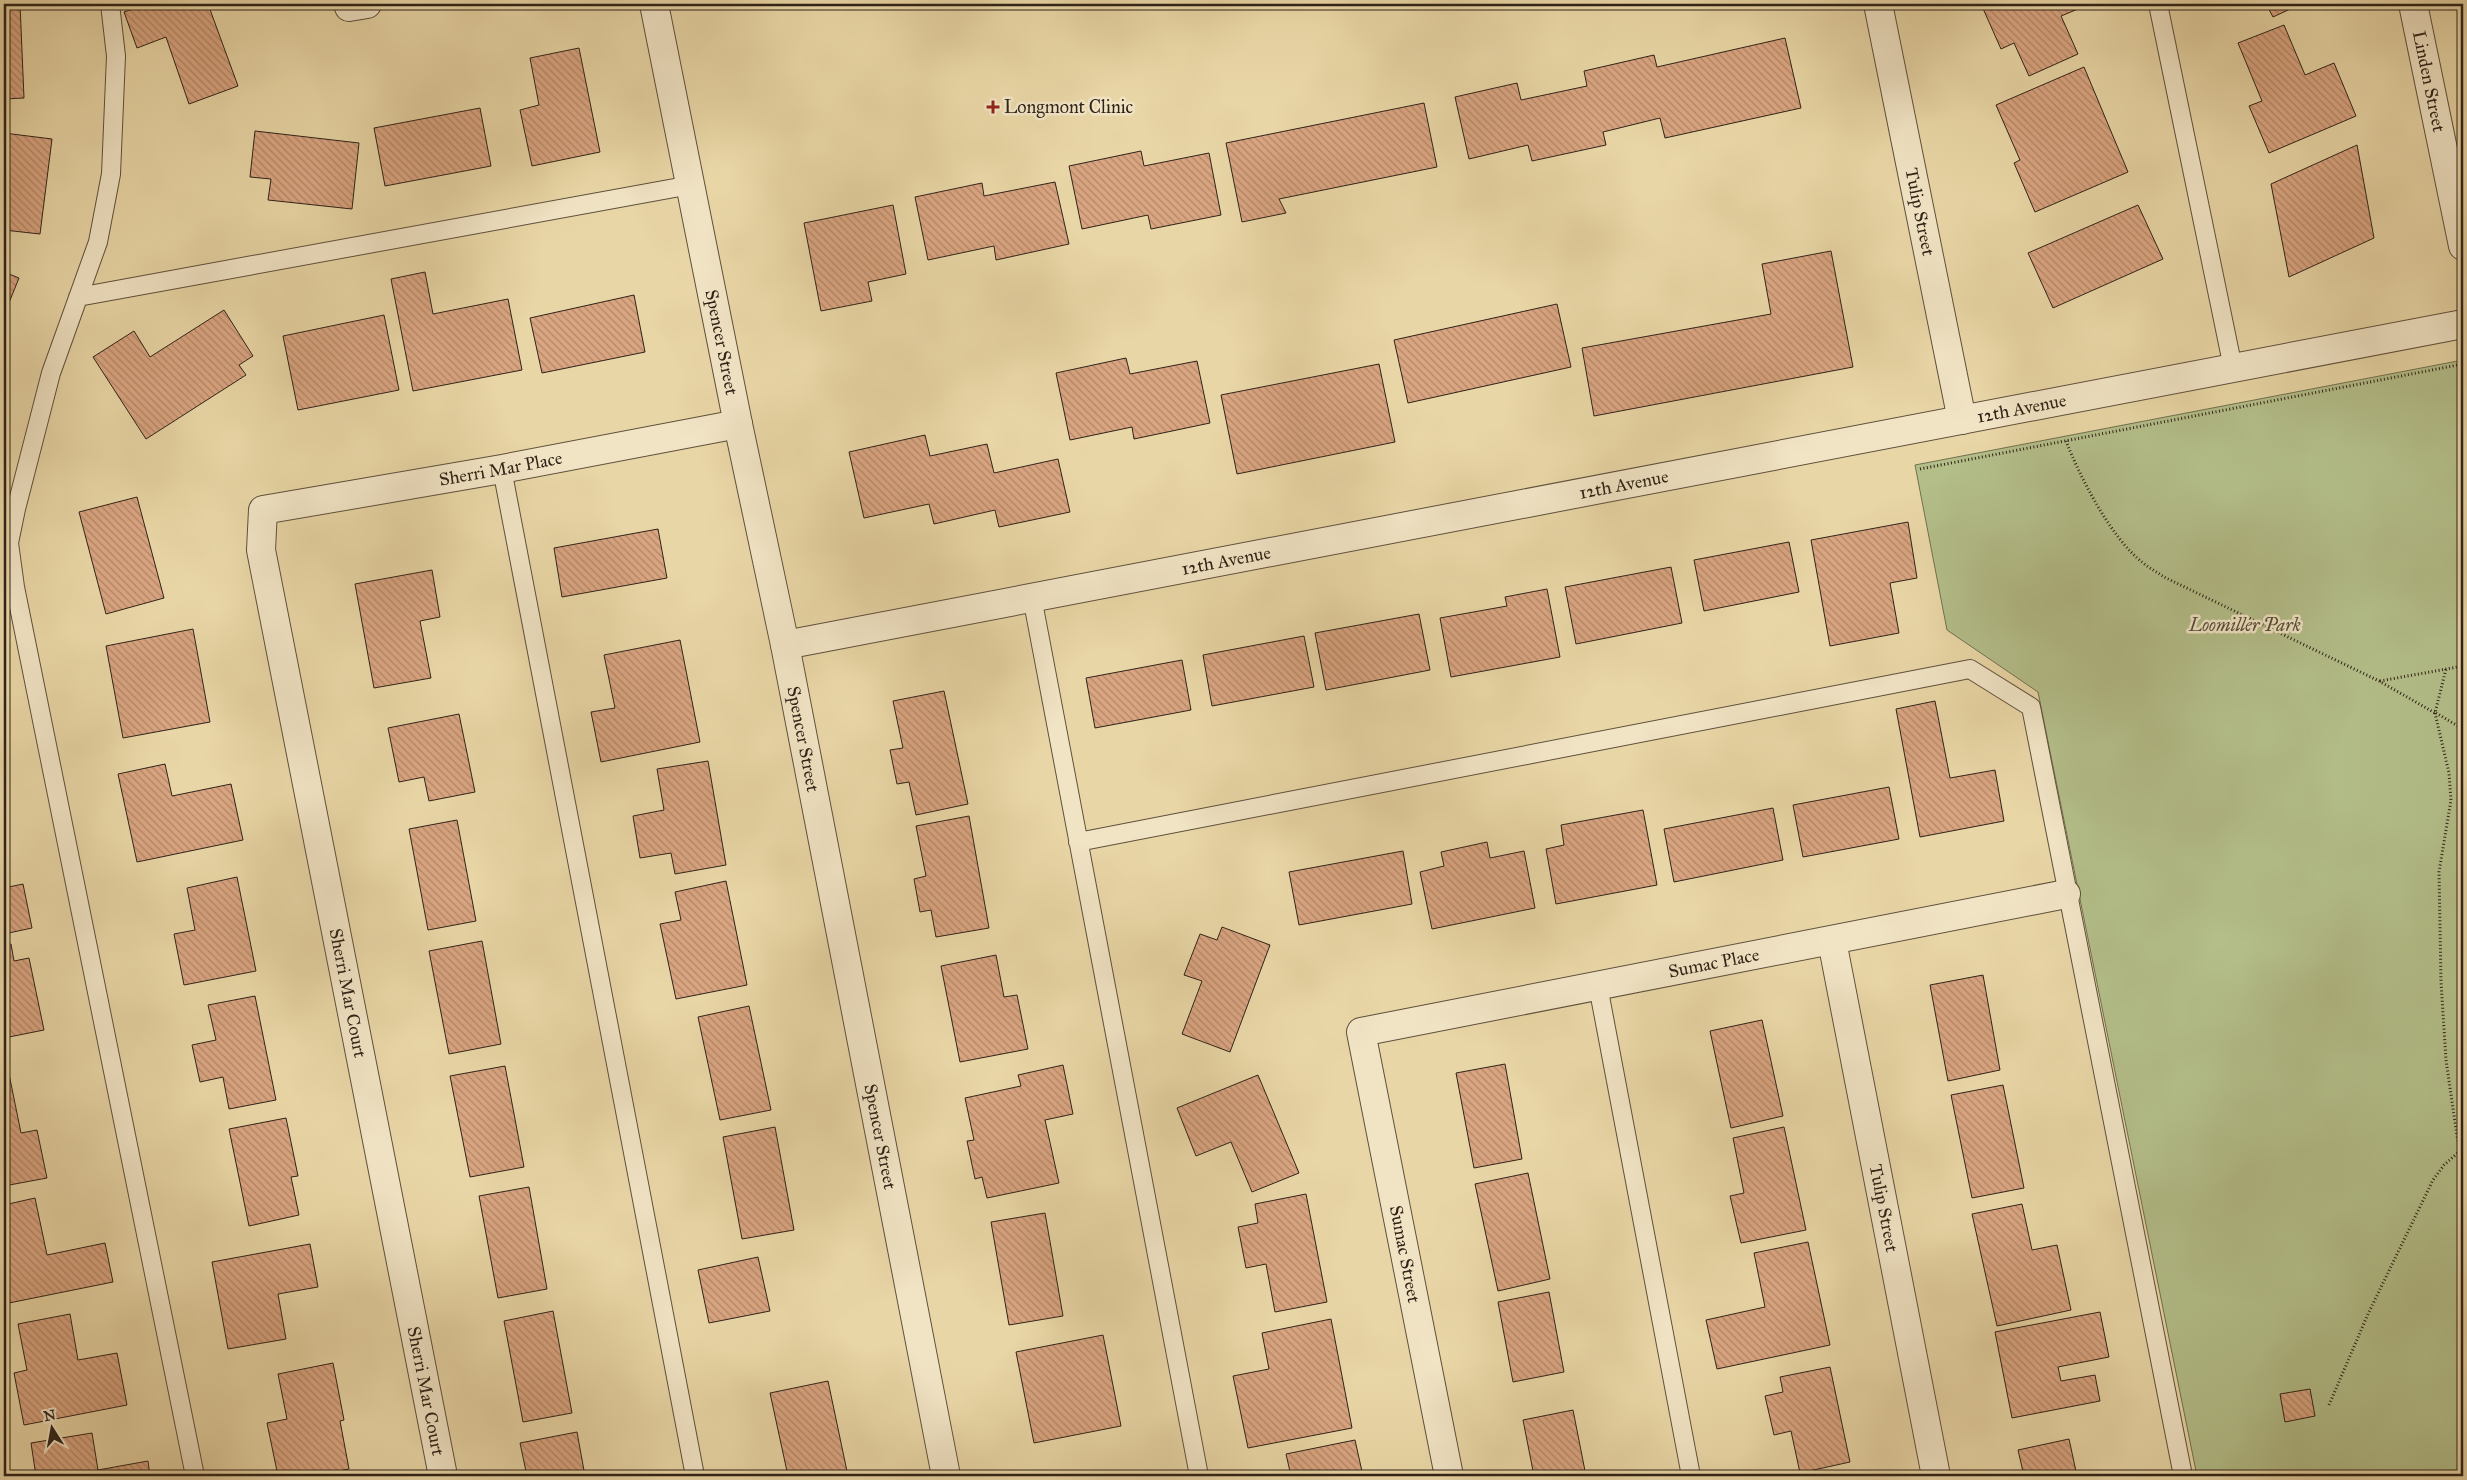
<svg xmlns="http://www.w3.org/2000/svg" width="2467" height="1480" font-family="'IM FELL Great Primer',serif">
  <defs>
    <pattern id="building-back-hatch" width="6" height="6" patternUnits="userSpaceOnUse" patternTransform="scale(1.25)"><rect width="6" height="6" fill="#daa581"/><path d="M-1 5l2 2M0 0l6 6M5-1l2 2" fill="none" stroke="#b18669"/></pattern>
  </defs>
  <rect width="100%" height="100%" fill="#e9d6a6"/>
  <filter id="stains"><feTurbulence type="fractalNoise" baseFrequency=".004" numOctaves="4"/><feColorMatrix values="0 0 0 0 .2 0 0 0 0 .09 0 0 0 0 .02 0 0 0 .5 -.17"/></filter>
  <radialGradient id="worn" r=".72"><stop offset=".6" stop-color="#630" stop-opacity="0"/><stop offset="1" stop-color="#630" stop-opacity=".3"/></radialGradient>
  <path fill="#b3be89" stroke="#717050" d="M2463 360V1476H2197L2038 692 1947 630 1915 465Z"/>
  <path fill="url(#building-back-hatch)" stroke="#2f2318" d="M4 4H20L24 98 4 99Z
    M147 4H208L238 86 189 104 166 37 137 48 124 12Z
    M1981 4H2076L2078 9 2061 16 2078 54 2029 76 2014 43 2001 49Z
    M2266 4H2301L2273 17Z
    M2284 25 2305 75 2334 63 2356 116 2269 153 2249 106 2262 101 2238 43Z
    M1785 38 1801 108 1665 138 1660 118 1603 132 1606 145 1532 161 1528 145 1469 159 1455 97 1517 83 1521 100 1587 86 1584 71 1654 55 1657 67Z
    M579 48 600 152 532 166 520 110 539 105 530 58Z
    M2084 67 2128 172 2035 212 2014 163 2020 160 1996 105Z
    M1424 103 1437 167 1279 199 1286 213 1242 222 1226 143Z
    M480 108 491 166 385 186 374 128Z
    M255 131 359 143 352 209 268 200 271 179 250 177Z
    M4 133 52 139 40 234 4 230Z
    M2357 145 2374 238 2289 277 2271 184Z
    M1141 151 1144 166 1209 153 1221 215 1151 229 1148 215 1082 229 1069 166Z
    M1055 182 1069 244 996 260 994 246 928 260 915 197 982 183 984 196Z
    M893 205 906 274 868 282 872 301 821 311 804 223Z
    M2138 205 2163 259 2053 308 2028 253Z
    M1831 251 1853 367 1594 416 1582 348 1771 314 1762 264Z
    M4 272 19 278 4 315Z
    M425 272 433 314 508 299 522 370 413 391 391 279Z
    M634 295 645 352 542 373 530 318Z
    M1557 304 1571 367 1408 403 1394 340Z
    M224 310 253 356 239 365 246 375 146 439 93 357 134 331 150 357Z
    M384 315 399 390 298 410 283 336Z
    M1126 358 1130 374 1197 361 1210 423 1134 439 1132 427 1070 440 1056 373Z
    M1379 364 1395 442 1237 474 1221 395Z
    M925 435 930 456 987 444 994 473 1058 459 1070 512 999 527 995 510 934 524 929 504 864 518 849 452Z
    M137 497 164 598 106 614 79 512Z
    M1908 522 1917 578 1890 583 1899 633 1830 646 1811 540Z
    M658 529 667 578 562 597 554 548Z
    M1789 542 1799 592 1704 611 1694 560Z
    M1671 567 1682 623 1576 644 1565 587Z
    M432 570 440 617 420 621 431 678 374 688 355 584Z
    M1547 589 1560 657 1451 677 1440 618 1507 606 1505 597Z
    M1419 614 1430 670 1326 690 1315 633Z
    M193 629 210 722 123 738 106 646Z
    M1304 636 1314 687 1212 706 1203 655Z
    M680 640 700 742 601 762 591 712 615 708 604 655Z
    M1182 660 1191 710 1095 728 1086 678Z
    M944 691 968 804 916 815 909 782 897 784 890 750 903 748 893 701Z
    M1935 701 1950 778 1995 770 2004 821 1920 837 1896 709Z
    M459 714 475 792 429 801 424 777 399 782 388 728Z
    M708 761 726 865 675 874 671 853 640 858 633 816 664 810 657 769Z
    M165 764 172 796 231 784 243 840 137 862 118 774Z
    M1889 787 1899 839 1803 857 1793 805Z
    M1773 808 1783 860 1674 882 1664 829Z
    M1643 810 1657 885 1556 904 1546 849 1564 845 1561 825Z
    M969 816 989 928 936 937 931 910 920 912 914 879 926 876 916 826Z
    M457 820 476 921 428 930 409 829Z
    M1487 842 1490 858 1524 851 1535 908 1432 929 1420 872 1444 866 1441 852Z
    M1403 851 1412 904 1299 925 1289 872Z
    M237 877 256 971 184 985 174 934 195 930 187 888Z
    M726 881 747 985 676 999 660 924 681 920 675 892Z
    M23 884 32 928 4 934V888Z
    M1222 927 1270 945 1230 1052 1182 1034 1202 981 1184 975 1200 934 1217 940Z
    M482 941 501 1044 449 1054 429 951Z
    M11 944 14 961 29 958 44 1030 4 1038V946Z
    M996 955 1004 997 1017 995 1028 1049 960 1062 941 966Z
    M1983 975 2000 1070 1948 1081 1930 985Z
    M255 996 276 1100 229 1109 223 1077 200 1082 192 1045 216 1040 208 1005Z
    M749 1006 771 1110 720 1120 698 1017Z
    M1762 1020 1783 1116 1731 1128 1710 1031Z
    M1505 1064 1522 1159 1474 1168 1456 1073Z
    M1063 1065 1073 1114 1045 1120 1059 1183 987 1198 982 1177 975 1179 967 1141 974 1140 965 1098 1021 1086 1018 1075Z
    M505 1066 524 1167 470 1177 450 1076Z
    M9 1074 21 1133 37 1130 47 1178 4 1186V1075Z
    M1258 1075 1299 1173 1252 1192 1231 1142 1196 1156 1177 1108Z
    M2003 1085 2024 1188 1972 1198 1951 1095Z
    M286 1118 298 1176 291 1177 299 1215 249 1226 229 1129Z
    M775 1127 794 1230 742 1239 723 1137Z
    M1784 1127 1806 1230 1741 1243 1730 1196 1744 1193 1733 1138Z
    M1528 1173 1550 1279 1498 1291 1475 1184Z
    M529 1187 547 1289 498 1298 479 1196Z
    M1306 1194 1327 1302 1275 1312 1266 1264 1246 1268 1238 1227 1258 1223 1255 1204Z
    M35 1198 47 1255 105 1243 113 1282 4 1304V1205Z
    M2022 1204 2032 1250 2057 1245 2071 1310 1997 1326 1972 1214Z
    M1045 1213 1063 1316 1009 1325 991 1222Z
    M1808 1242 1830 1345 1717 1369 1706 1320 1765 1307 1754 1253Z
    M310 1244 318 1287 278 1294 286 1339 228 1349 212 1262Z
    M758 1257 770 1311 709 1323 698 1270Z
    M1549 1292 1564 1372 1513 1382 1498 1302Z
    M553 1311 572 1413 523 1422 504 1321Z
    M2100 1312 2109 1357 2058 1367 2061 1381 2095 1375 2100 1401 2012 1418 1995 1332Z
    M70 1314 78 1360 117 1353 127 1405 24 1425 14 1373 27 1370 18 1324Z
    M1331 1319 1352 1428 1248 1448 1233 1376 1269 1369 1262 1333Z
    M1103 1335 1121 1426 1034 1443 1016 1352Z
    M333 1363 344 1420 340 1421 349 1469 313 1476H278L267 1423 287 1419 278 1374Z
    M1830 1367 1850 1462 1800 1473 1791 1431 1774 1435 1765 1396 1783 1392 1780 1377Z
    M828 1381 848 1476H788L770 1393Z
    M2310 1389 2315 1416 2285 1422 2280 1394Z
    M1573 1410 1586 1476H1534L1523 1420Z
    M577 1432 585 1476H527L520 1443Z
    M92 1433 98 1470 148 1461 150 1476H36L31 1443Z
    M2069 1439 2077 1476H2024L2018 1450Z
    M1355 1440 1363 1476H1291L1286 1454Z"/>
  <g fill="none" stroke-linecap="round" stroke-linejoin="round">
    <defs>
      <path id="lane" d="M110 4 116 56 111 174 98 242 51 373 16 509 9 543 15 587 195 1476
        M2158 4 2233 368
        M78 297 691 185
        M502 469 695 1476
        M1032 597 1199 1476
        M1078 842 1970 669 2031 707 2183 1476
        M1598 986 1691 1476"/>
      <g id="street">
        <path id="s1" d="M654 4 738 424 785 645 946 1476"/>
        <path id="s2" d="M1878 4 1962 420"/>
        <path id="s3" d="M2413 4 2463 246"/>
        <path d="M349 7 367 4"/>
        <path id="s4" d="M785 645 2463 324"/>
        <path id="s5" d="M1832 941 1936 1476"/>
        <path id="s6" d="M443 1476 261 550 263 510 502 469 738 424"/>
        <path id="s7" d="M1449 1476 1361 1032 2066 894"/>
      </g>
    </defs>
    <use href="#lane" stroke="#5e503c" stroke-width="20"/>
    <use href="#street" stroke="#5e503c" stroke-width="30"/>
    <path stroke="#2f2318" stroke-width="3" stroke-dasharray="1 2.5" stroke-linecap="butt" d="M2066 441C2080 477 2111 538 2142 562 2149 568 2157 572 2164 577L2379 681 2435 713 2446 669
      M1920 469 2463 364
      M2380 681 2463 666
      M2435 713 2449 773 2451 800 2439 872 2441 982 2446 1060 2457 1136 2463 1160
      M2436 713 2463 729
      M2329 1405 2368 1314 2433 1180 2444 1165 2461 1150
      M2463 1476V1475"/>
    <use href="#lane" stroke="#f1e4c5" stroke-width="18"/>
    <use href="#street" stroke="#f1e4c5" stroke-width="28"/>
  </g>
  <path fill="#8f2418" stroke="#f1e4c5" stroke-width="2" d="M990.5 99.5h5v5h5v5h-5v5h-5v-5h-5v-5h5z"/>
  <g text-anchor="middle" dominant-baseline="central" stroke-width="5" stroke-linejoin="round" paint-order="stroke">
    <g font-size="18" fill="#2f2318" stroke="#f1e4c5">
      <text stroke="none"><textPath href="#s3" startOffset="79">Linden Street</textPath></text>
      <text stroke="none"><textPath href="#s2" startOffset="212">Tulip Street</textPath></text>
      <text stroke="none"><textPath href="#s1" startOffset="345">Spencer Street</textPath></text>
      <text stroke="none"><textPath href="#s4" startOffset="1259">12th Avenue</textPath></text>
      <text stroke="none"><textPath href="#s6" startOffset="1225">Sherri Mar Place</textPath></text>
      <text stroke="none"><textPath href="#s4" startOffset="854">12th Avenue</textPath></text>
      <text stroke="none"><textPath href="#s4" startOffset="449">12th Avenue</textPath></text>
      <text stroke="none"><textPath href="#s1" startOffset="750">Spencer Street</textPath></text>
      <text stroke="none"><textPath href="#s7" startOffset="812">Sumac Place</textPath></text>
      <text transform="translate(348 993) rotate(79)">Sherri Mar Court</text>
      <text stroke="none"><textPath href="#s1" startOffset="1155">Spencer Street</textPath></text>
      <text stroke="none"><textPath href="#s5" startOffset="272">Tulip Street</textPath></text>
      <text transform="translate(1405 1254) rotate(79)">Sumac Street</text>
      <text transform="translate(426 1391) rotate(79)">Sherri Mar Court</text>
    </g>
    <g font-size="18" fill="#2f2318" stroke="#f1e4c5" text-anchor="start">
      <text x="1004" y="107">Longmont Clinic</text>
    </g>
    <g font-size="18" font-style="italic" fill="#504a34" stroke="#f1e4c5">
      <text x="2245" y="625">Loomiller Park</text>
    </g>
  </g>
  <rect width="2467" height="1480" fill="none" stroke="#e9d6a6" stroke-width="20"/>
  <rect x="5" y="5" width="2457" height="1470" fill="none" stroke="#2f2318" stroke-width="2.5"/>
  <rect x="10" y="10" width="2447" height="1460" fill="none" stroke="#2f2318"/>
  <g transform="translate(52 1428) rotate(349)" stroke="#f1e4c5" stroke-width="4" paint-order="stroke">
  <path d="M0-4L9 19L0 12L-9 19Z" fill="#2f2318"/>
  <text y="-8" font-size="14" font-weight="bold" text-anchor="middle" fill="#2f2318">N</text>
  </g>
  <rect width="100%" height="100%" filter="url(#stains)"/>
  <rect width="100%" height="100%" fill="url(#worn)"/>
</svg>
